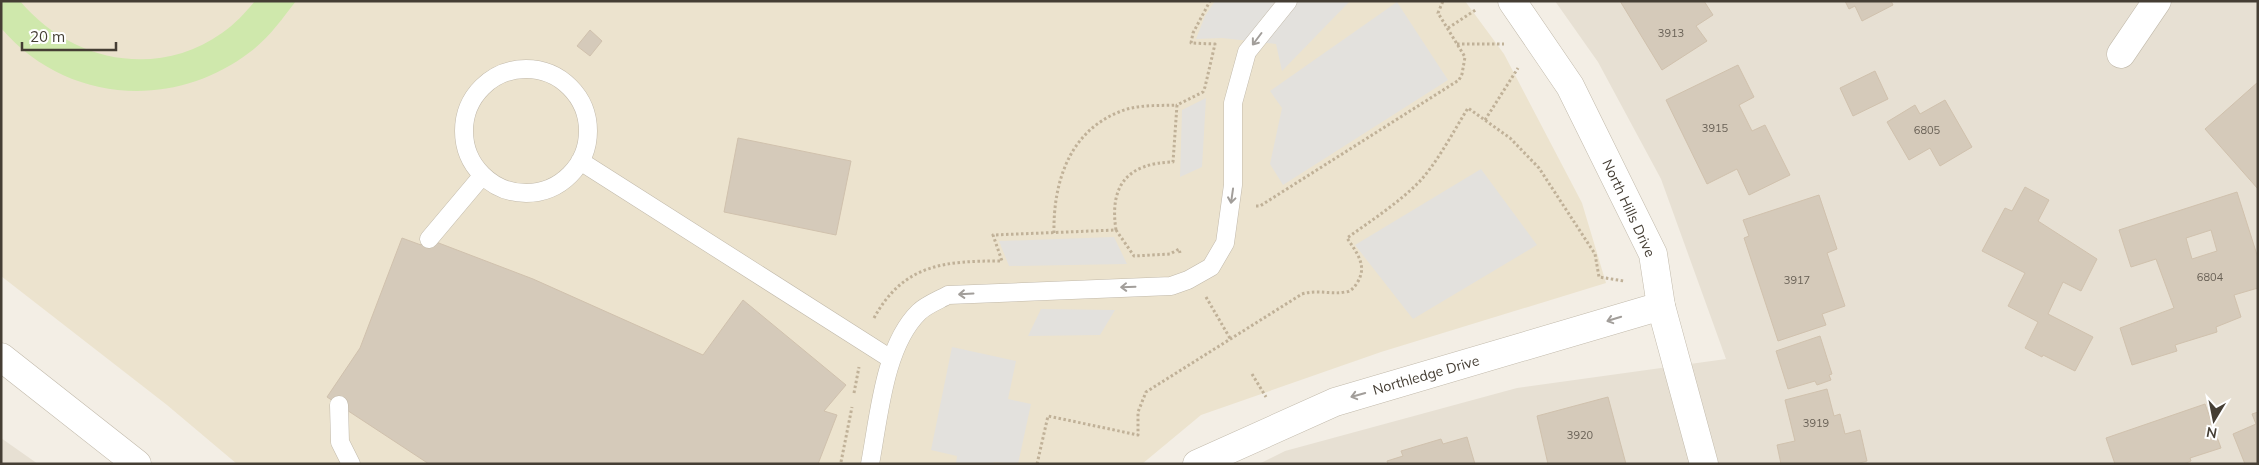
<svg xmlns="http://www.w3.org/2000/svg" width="2259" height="465" font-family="Mulish,sans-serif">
  <rect width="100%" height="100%" fill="#f3eee5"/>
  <path fill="#e7e0d3" d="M1555 1H2258V464H1259L1285 451 1517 388 1726 359 1661 179 1598 62Z
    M1 438 38 464H1Z"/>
  <path fill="#ece3ce" d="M1 1H1465L1504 54 1582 203 1606 283 1381 352 1201 415 1142 464H237L167 405 1 276Z"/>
  <path fill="#cfe8ac" d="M1 1H20C70 61 156 80 222 33 235 24 245 13 255 1H296C282 19 269 38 250 52 173 111 65 103 1 28Z"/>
  <path fill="#e3e1dd" d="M1215 1H1350L1282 71 1276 44 1222 38 1196 39 1205 16Z
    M1397 2 1448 80 1283 185 1270 164 1282 108 1270 91Z
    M1206 98 1202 167 1180 177 1182 110Z
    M1481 169 1537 245 1413 319 1355 245Z
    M1114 237 1127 264 1009 266 999 241Z
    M1041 309 1115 310 1100 335 1028 336Z
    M952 347 1016 361 1008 399 1031 404 1018 464 994 462 993 464H956L957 456 931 450Z"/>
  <path fill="#d5caba" stroke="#d0c1ad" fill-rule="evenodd" d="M1620 1H1704L1713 15 1696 26 1707 41 1662 70Z
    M1845 1H1891L1893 5 1862 21 1855 6 1849 9Z
    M590 30 602 41 590 56 577 46Z
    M1738 65 1754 97 1739 105 1752 131 1765 125 1790 175 1749 195 1737 169 1707 184 1666 100Z
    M1875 71 1888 99 1853 116 1840 88Z
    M2258 82V189L2205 129Z
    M1945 100 1972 147 1940 166 1930 148 1909 160 1887 122 1915 105 1920 114Z
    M738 138 851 161 836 235 724 212Z
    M2025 187 2049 200 2038 221 2097 259 2081 291 2063 282 2048 314 2093 337 2075 371 2043 355 2042 357 2025 348 2038 322 2008 306 2025 273 1982 251 2005 208 2012 211Z
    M2237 192 2258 258V288L2234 295 2241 317 2216 327 2217 332 2175 345 2177 351 2132 365 2120 328 2174 308 2156 259 2131 267 2119 230ZM2211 230 2217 251 2192 259 2186 238Z
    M1819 195 1837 249 1827 253 1845 306 1822 314 1826 325 1778 341 1744 238 1749 236 1743 220Z
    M423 237 533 279 703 355 743 300 846 385 824 411 837 415 818 464H429L327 397 360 348 402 238 421 245Z
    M1820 336 1832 374 1829 375 1831 380 1817 385 1815 381 1788 389 1776 351Z
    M1827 389 1834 416 1840 414 1845 434 1860 430 1867 461 1856 464H1781L1777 445 1795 441 1785 400Z
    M1608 397 1626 464H1548L1537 416Z
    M2205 404 2221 448 2190 458 2191 461 2184 464H2115L2106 438Z
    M2258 412V464H2245L2233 434 2256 424 2252 414Z
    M1467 437 1475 464H1388L1387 461 1403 456 1401 451 1441 439 1443 444Z"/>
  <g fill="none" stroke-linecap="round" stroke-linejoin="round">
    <defs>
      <path id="service" d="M464 131a62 62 0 1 1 124 0a62 62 0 1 1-124 0Z
        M580 161 891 359
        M429 239 482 176
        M339 405 340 442 351 464
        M870 464C879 417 884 346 919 312 926 305 939 300 948 295L1171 286 1188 280 1211 267 1225 243 1233 185V103L1247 52 1288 1"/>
      <path id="minor" d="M2121 54 2157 1
        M1197 464 1335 402 1661 306"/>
      <path id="tertiary" d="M1512 1 1570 86 1653 254 1661 306 1704 464
        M1 357 137 464"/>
    </defs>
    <use href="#service" stroke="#c1b9aa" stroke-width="19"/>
    <use href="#minor" stroke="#c1b9aa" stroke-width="29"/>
    <use href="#tertiary" stroke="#c1b9aa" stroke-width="29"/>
    <path stroke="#c0b198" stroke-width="3" stroke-dasharray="2.5 2.5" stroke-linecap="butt" d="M1448 28 1477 9
      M1457 44H1504
      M1485 120 1518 68
      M1256 206H1260L1459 80 1462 74 1465 57 1438 13 1443 1
      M1116 230C1109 185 1128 163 1173 162L1177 105 1203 92 1205 87 1215 44 1191 43 1193 33 1210 1
      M1054 233C1053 183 1069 132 1119 112 1137 104 1158 106 1177 105
      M1206 297 1231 340
      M874 318C904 263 946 261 1002 261L993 235 1116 230 1134 256 1170 254 1179 249 1180 253
      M1252 374 1266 397
      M854 393 859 367
      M841 462 852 407
      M1037 464 1048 416 1138 435V412L1146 392 1302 294C1319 289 1330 295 1345 292 1350 292 1354 288 1357 283 1368 266 1357 253 1347 238 1372 220 1400 202 1421 180 1440 158 1453 132 1468 108L1510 138 1539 168 1595 254 1599 277 1624 281"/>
    <use href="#service" stroke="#fff" stroke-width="18"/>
    <use href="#minor" stroke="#fff" stroke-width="28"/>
    <use href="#tertiary" stroke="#fff" stroke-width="28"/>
  </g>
  <defs><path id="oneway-shaft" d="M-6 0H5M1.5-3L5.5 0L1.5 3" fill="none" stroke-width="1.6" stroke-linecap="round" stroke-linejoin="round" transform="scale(1.25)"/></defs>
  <g stroke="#a29e9a">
    <use href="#oneway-shaft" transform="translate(1257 39) rotate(127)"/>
    <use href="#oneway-shaft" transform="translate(1232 196) rotate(98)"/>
    <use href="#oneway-shaft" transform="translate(1128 287) rotate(178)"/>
    <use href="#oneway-shaft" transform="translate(966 294) rotate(177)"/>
    <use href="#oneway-shaft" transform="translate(1614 319) rotate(163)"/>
    <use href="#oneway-shaft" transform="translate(1358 395) rotate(164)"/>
  </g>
  <g text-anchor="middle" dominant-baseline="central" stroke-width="4" stroke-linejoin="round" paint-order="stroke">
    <g font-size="11" fill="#696156">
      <text x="1671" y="33">3913</text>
      <text x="1715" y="128">3915</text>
      <text x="1927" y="130">6805</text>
      <text x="2210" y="277">6804</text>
      <text x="1797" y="280">3917</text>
      <text x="1816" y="423">3919</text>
      <text x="1580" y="435">3920</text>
    </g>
    <g font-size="14" fill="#453e34" stroke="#fff">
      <text transform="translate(1629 208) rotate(65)">North Hills Drive</text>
      <text transform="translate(1426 375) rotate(-16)">Northledge Drive</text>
    </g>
  </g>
  <rect width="2259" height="465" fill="none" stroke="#453e34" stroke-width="5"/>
  <g transform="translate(2214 420) rotate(190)" stroke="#ffffff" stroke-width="4" paint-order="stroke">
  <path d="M0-4L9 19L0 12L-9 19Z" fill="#453e34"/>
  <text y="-8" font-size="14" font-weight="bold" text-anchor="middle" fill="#453e34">N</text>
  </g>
  <path d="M22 42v8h94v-8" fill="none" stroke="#453e34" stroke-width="2.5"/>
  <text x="30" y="42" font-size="15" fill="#453e34" stroke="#ffffff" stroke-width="4" paint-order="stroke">20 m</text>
</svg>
